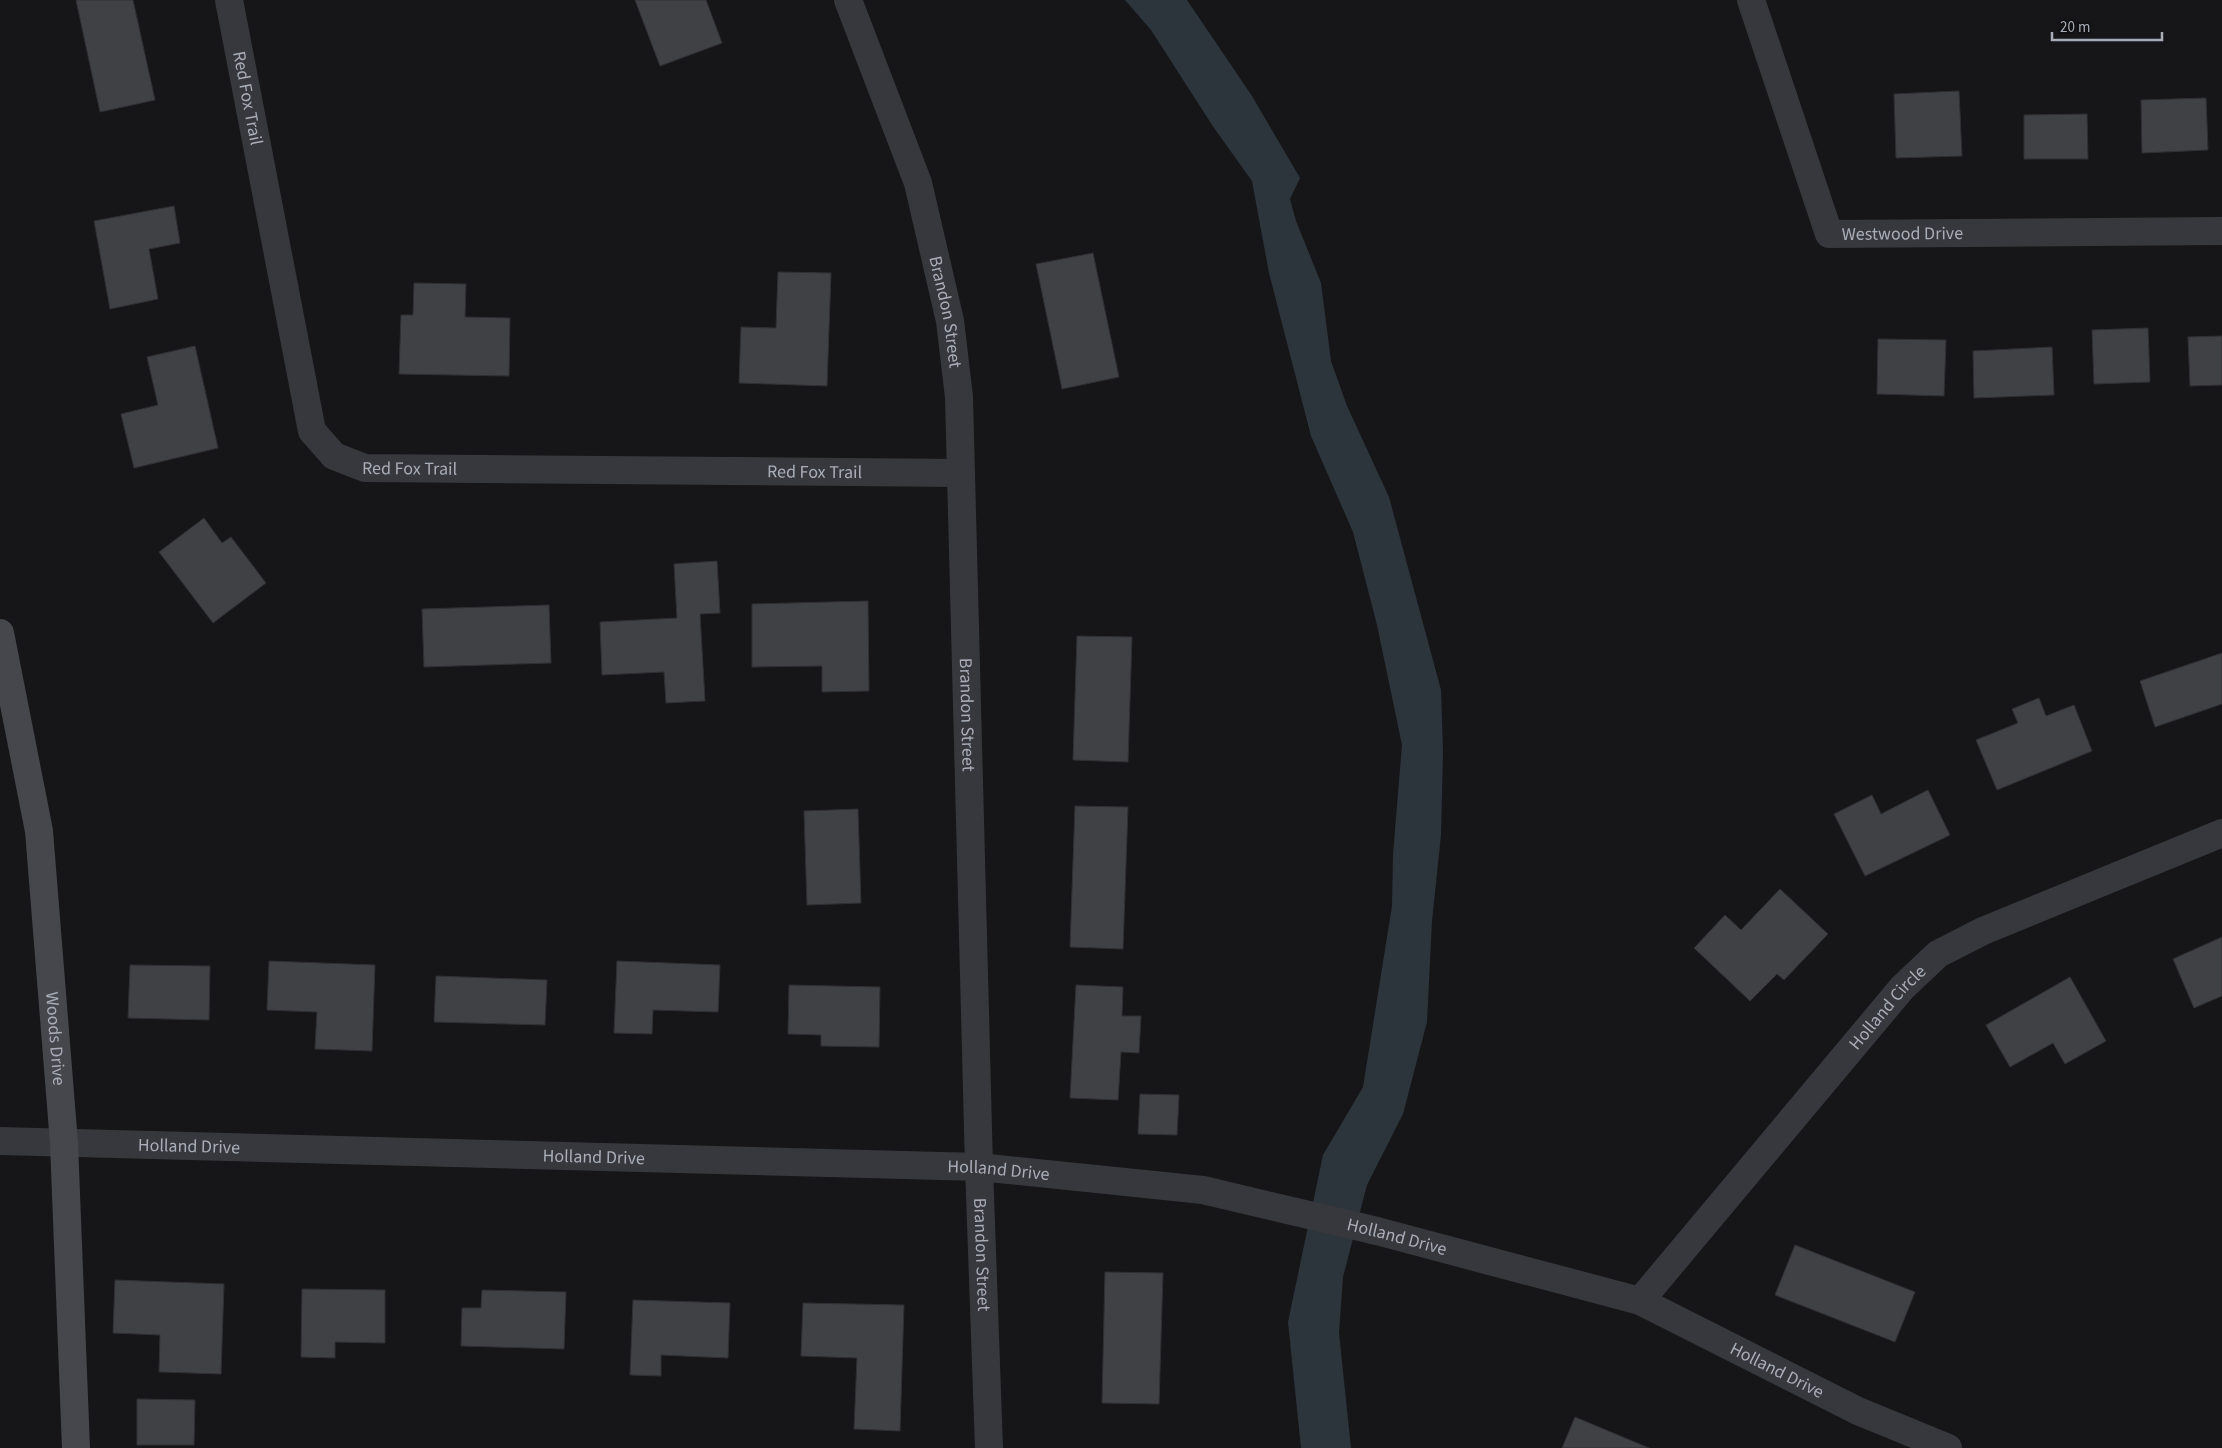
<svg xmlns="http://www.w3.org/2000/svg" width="2222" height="1448" font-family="'Source Sans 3',sans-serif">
  <rect width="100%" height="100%" fill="#161618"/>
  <path fill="#2c353c" d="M1125 0H1187L1252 96 1300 178 1290 199 1296 221 1321 283 1331 361 1347 406 1389 497 1441 690 1443 752 1441 835 1432 921 1427 1022 1403 1114 1367 1185 1343 1277 1339 1333 1351 1448H1301L1288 1322 1323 1155 1363 1087 1392 906 1393 854 1402 745 1377 625 1353 532 1311 436 1269 273 1252 181 1214 128 1151 30Z"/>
  <path fill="#404145" stroke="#303034" d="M76 0H133L155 100 100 112Z
    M635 0H706L722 43 660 66Z
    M1959 91 1962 156 1896 158 1894 94Z
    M2206 98 2208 150 2142 153 2141 100Z
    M2087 114 2088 159H2024V115Z
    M174 206 180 243 149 249 158 299 110 309 94 221Z
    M1093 253 1119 377 1062 389 1036 264Z
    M778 272 831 273 827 386 739 383 741 327 776 328Z
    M414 283 466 284 465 317 510 318 509 376 399 374 401 315H413Z
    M2148 328 2150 382 2094 384 2092 330Z
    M2222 336V385L2190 386 2188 337Z
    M1878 339 1946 340 1944 396 1877 394Z
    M195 346 218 448 134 468 121 414 158 405 147 357Z
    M2052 347 2054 395 1974 398 1973 351Z
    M204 518 222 543 231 537 266 583 213 623 159 552Z
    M717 561 720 613 700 614 705 701 666 703 664 672 602 675 600 622 677 618 674 564Z
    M868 601 869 691 822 692V666L752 667V604Z
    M549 605 551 663 424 667 422 609Z
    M1077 636 1132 637 1128 762 1073 760Z
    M2222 653V704L2155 727 2140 681Z
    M2039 698 2046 716 2074 705 2092 751 1997 790 1976 740 2018 723 2012 709Z
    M1928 790 1950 835 1865 876 1834 814 1872 795 1881 814Z
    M1075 806 1128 807 1123 949 1070 947Z
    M858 809 861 903 807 905 804 811Z
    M1780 889 1828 934 1784 980 1777 974 1750 1001 1694 948 1725 915 1741 930Z
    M2222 937V996L2194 1008 2173 959Z
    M269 961 375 965 372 1051 315 1049 317 1012 267 1010Z
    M617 961 720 965 718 1012 653 1010 652 1034 614 1033Z
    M130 965 210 966 209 1020 128 1018Z
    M436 976 547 980 545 1025 434 1022Z
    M2070 977 2106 1041 2065 1064 2053 1043 2010 1067 1986 1025Z
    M789 985 880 987 879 1047 821 1046V1035L788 1034Z
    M1076 985 1123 987 1122 1016H1141L1139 1053 1121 1052 1118 1100 1070 1098Z
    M1140 1094 1179 1095 1177 1135 1138 1134Z
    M1795 1245 1915 1292 1895 1342 1775 1295Z
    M1105 1272 1163 1273 1159 1404 1102 1403Z
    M115 1280 224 1284 221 1374 159 1372 160 1335 113 1333Z
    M302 1289 385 1290V1343L335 1342V1358L301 1357Z
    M482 1290 566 1292 564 1349 461 1346 462 1308H481Z
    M633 1300 730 1303 728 1358 661 1355V1376L630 1375Z
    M803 1303 904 1305 900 1431 854 1429 857 1358 801 1356Z
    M137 1399 195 1400 194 1445H137Z
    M1575 1417 1649 1448H1562Z"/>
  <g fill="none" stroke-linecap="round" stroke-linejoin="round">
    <g stroke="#37383d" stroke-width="28">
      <path id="s1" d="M229 0 312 431 334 456 365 468 961 473"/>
      <path id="s2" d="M848 0 918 183 950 321 959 397 979 1167 989 1448"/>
      <path id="s3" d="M1751 0 1829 234 2222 231"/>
      <path id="s4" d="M0 1141 979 1167 1203 1190 1377 1231 1640 1301 1858 1411 1948 1448"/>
      <path id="s5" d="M1640 1301 1902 988 1938 954 1983 931 2222 833"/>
    </g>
    <path stroke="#45474d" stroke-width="28" id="s6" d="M0 633 39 831 64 1143 76 1448"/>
  </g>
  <g text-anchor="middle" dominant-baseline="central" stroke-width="4" stroke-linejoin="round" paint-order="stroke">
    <g font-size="18" fill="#a8adb8" stroke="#111113">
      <text stroke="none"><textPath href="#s1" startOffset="100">Red Fox Trail</textPath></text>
      <text stroke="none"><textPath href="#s3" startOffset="320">Westwood Drive</textPath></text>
      <text stroke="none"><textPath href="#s2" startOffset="328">Brandon Street</textPath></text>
      <text stroke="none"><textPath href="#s1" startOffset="550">Red Fox Trail</textPath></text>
      <text stroke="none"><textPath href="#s1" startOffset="955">Red Fox Trail</textPath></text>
      <text stroke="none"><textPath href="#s2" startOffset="732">Brandon Street</textPath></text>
      <text stroke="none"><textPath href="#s5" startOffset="384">Holland Circle</textPath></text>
      <text stroke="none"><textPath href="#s6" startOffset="410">Woods Drive</textPath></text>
      <text stroke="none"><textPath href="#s4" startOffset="189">Holland Drive</textPath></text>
      <text stroke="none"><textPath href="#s4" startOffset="594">Holland Drive</textPath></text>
      <text stroke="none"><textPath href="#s4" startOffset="999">Holland Drive</textPath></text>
      <text stroke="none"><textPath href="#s4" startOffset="1404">Holland Drive</textPath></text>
      <text stroke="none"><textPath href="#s2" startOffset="1272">Brandon Street</textPath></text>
      <text stroke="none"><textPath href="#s4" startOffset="1809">Holland Drive</textPath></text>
    </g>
  </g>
  <path d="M2052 32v8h110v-8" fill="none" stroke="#a8adb8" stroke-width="2.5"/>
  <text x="2060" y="32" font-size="15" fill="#a8adb8" stroke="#111113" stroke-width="4" paint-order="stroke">20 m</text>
</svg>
